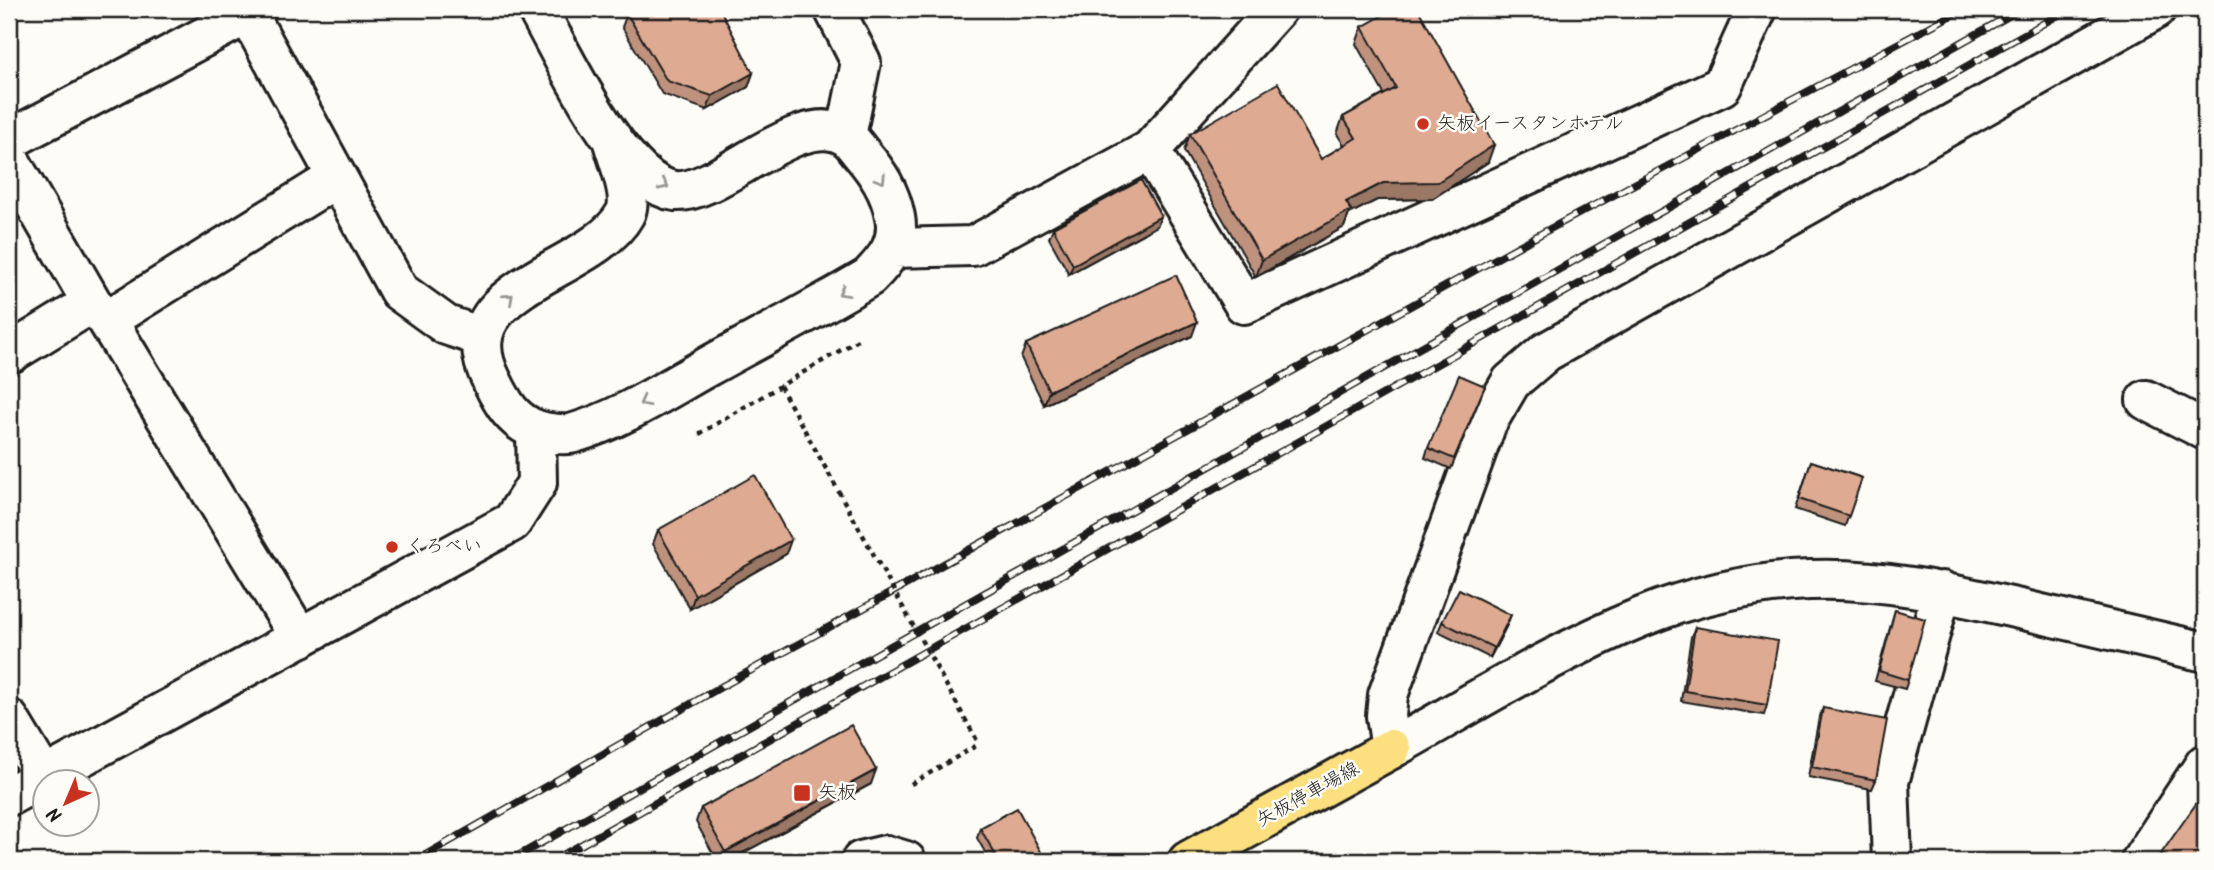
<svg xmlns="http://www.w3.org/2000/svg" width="2214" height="870" font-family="Kalam,'Klee One',sans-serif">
  <rect width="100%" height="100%" fill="#fdfcf7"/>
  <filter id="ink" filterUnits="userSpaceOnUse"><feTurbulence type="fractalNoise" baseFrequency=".0143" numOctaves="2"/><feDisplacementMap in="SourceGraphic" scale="14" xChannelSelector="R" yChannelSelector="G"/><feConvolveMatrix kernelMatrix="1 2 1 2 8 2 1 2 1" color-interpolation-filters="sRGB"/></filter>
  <g filter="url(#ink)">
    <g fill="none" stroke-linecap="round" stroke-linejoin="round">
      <defs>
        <path id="minor" d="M537 9C562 53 622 185 675 191 720 195 801 105 847 137 852 141 857 148 861 153 878 173 890 191 895 217 900 243 886 260 869 277 816 309 761 337 707 367 664 391 621 419 574 433 565 436 546 433 537 430 513 422 502 402 492 381 443 286 592 274 625 214 634 196 618 161 613 142
          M834 9 861 62 846 136
          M2156 9 1546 352 1511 382 1487 423 1388 695 1386 716 1391 749C1472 704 1553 653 1639 618 1692 596 1753 582 1810 580 1882 577 1954 594 2024 610 2085 624 2145 638 2205 652
          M248 14 399 291 446 325 482 337
          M9 140 257 9
          M1150 150 1244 304 1722 86 1757 9
          M9 159 92 303 107 320 300 638
          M893 248 973 246 1150 150 1277 9
          M107 320 336 178
          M9 354 92 303
          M2146 400 2205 430
          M9 719 44 777
          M9 796 512 522 537 483 536 430
          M861 861 886 855 906 861
          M1892 861 1889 782 1942 591
          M2141 861 2205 764"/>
        <path id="major" d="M1188 861 1391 749"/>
      </defs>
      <use href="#minor" stroke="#1c1c1c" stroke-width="44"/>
      <use href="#major" stroke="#1c1c1c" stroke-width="44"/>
      <path stroke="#1c1c1c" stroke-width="4.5" stroke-dasharray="5 5" stroke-linecap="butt" d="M699 434 858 340
        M911 784 979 744"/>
      <use href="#minor" stroke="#fdfcf7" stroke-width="38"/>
      <use href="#major" stroke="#fce080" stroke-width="38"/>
      <defs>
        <path id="rail" d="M415 861 719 688 1546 231 1963 9
          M509 861 2021 9
          M552 861 2069 9"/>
      </defs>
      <use href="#rail" stroke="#1c1c1c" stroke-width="8"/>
      <use href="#rail" stroke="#fdfcf7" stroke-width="5" stroke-dasharray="16" stroke-linecap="butt"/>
      <path stroke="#1c1c1c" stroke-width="4.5" stroke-dasharray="5 5" stroke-linecap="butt" d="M780 386 979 744"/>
    </g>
    <path fill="#bf927e" stroke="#1c1c1c" stroke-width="2" d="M627 14 753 73 748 87 707 110 662 94 622 27Z
      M1362 27 1488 162 1432 199 1377 200 1349 214 1344 227 1256 277 1184 151 1190 134 1321 159 1344 145 1337 134 1343 117 1384 94 1356 44Z
      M1161 216 1157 226 1069 274 1049 238 1053 228Z
      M1192 336 1044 405 1021 358 1026 344Z
      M1481 396 1451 469 1425 458 1428 448Z
      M1811 461 1862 478 1845 526 1795 509Z
      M658 530 786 554 690 609 653 544Z
      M1895 610 1908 680 1905 689 1875 681Z
      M1442 622 1507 625 1490 658 1438 632Z
      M1695 627 1767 705 1764 715 1681 701 1691 637Z
      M1823 708 1876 780 1872 789 1808 777 1819 717Z
      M871 784 728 861H717L696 822 701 808Z
      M980 828 1046 861H990L977 838Z"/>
    <path fill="#9b7766" stroke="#1c1c1c" stroke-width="2" d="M753 73 748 87 707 110 712 96Z
      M1494 145 1488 162 1432 199 1377 200 1349 214 1344 227 1256 277 1262 260 1346 202 1383 183Z
      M1161 216 1157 226 1069 274 1073 265Z
      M1197 322 1192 336 1044 405 1049 391Z
      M791 540 786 554 690 609 695 595Z
      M1511 615 1507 625 1490 658 1494 648Z
      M876 770 871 784 728 861H721L725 852Z"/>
    <path fill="#deaa92" stroke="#1c1c1c" stroke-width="2" d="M636 9H720L753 73 712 96 667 81 627 14Z
      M1394 9H1418L1494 145 1438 182 1383 183 1346 202 1351 210 1262 260 1190 134 1278 83 1321 159 1356 138 1343 117 1396 88 1362 27Z
      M1141 180 1161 216 1073 265 1053 228Z
      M1176 275 1197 322 1049 391 1026 344Z
      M1459 375 1485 386 1454 459 1428 448Z
      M1811 461 1862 478 1849 516 1799 499Z
      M755 475 791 540 695 595 658 530Z
      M1459 589 1511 615 1494 648 1442 622Z
      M1895 610 1925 619 1908 680 1879 671Z
      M1695 627 1778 641 1767 705 1685 691Z
      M1823 708 1887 720 1876 780 1812 767Z
      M851 725 876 770 725 852 701 808Z
      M2205 791V861H2156Z
      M1017 808 1046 861H999L980 828Z"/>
    <defs><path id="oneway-chevron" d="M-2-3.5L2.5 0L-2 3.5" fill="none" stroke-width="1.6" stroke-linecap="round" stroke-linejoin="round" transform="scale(1.75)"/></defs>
    <g stroke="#989794">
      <use href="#oneway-chevron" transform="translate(881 179) rotate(58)"/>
      <use href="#oneway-chevron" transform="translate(664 185) rotate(24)"/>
      <use href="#oneway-chevron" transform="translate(843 292) rotate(151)"/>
      <use href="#oneway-chevron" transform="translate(509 298) rotate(-42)"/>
      <use href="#oneway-chevron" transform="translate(644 402) rotate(151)"/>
    </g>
  </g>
  <g fill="#c8321e" stroke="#fdfcf7" stroke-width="2.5">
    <circle cx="1423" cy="124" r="7"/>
    <circle cx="392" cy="547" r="7"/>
    <rect x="793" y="784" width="18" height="18" rx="3.5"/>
  </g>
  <g text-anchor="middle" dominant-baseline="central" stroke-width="5" stroke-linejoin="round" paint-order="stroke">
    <g font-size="19" fill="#1c1c1c" stroke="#fdfcf7" text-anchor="start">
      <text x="1437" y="124">矢板イースタンホテル</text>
      <text x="406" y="547">くろべい</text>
      <text x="818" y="793">矢板</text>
    </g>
    <g font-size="19" fill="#1c1c1c" stroke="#fdfcf7">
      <text transform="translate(1308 795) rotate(-29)">矢板停車場線</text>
    </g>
  </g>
  <rect width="2214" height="870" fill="none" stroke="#fdfcf7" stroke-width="35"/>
  <rect x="18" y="18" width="2179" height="835" fill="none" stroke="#1c1c1c" stroke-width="2.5" filter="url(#ink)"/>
  <g transform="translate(66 803) rotate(224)"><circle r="33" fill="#fdfcf7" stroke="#a3a29f" stroke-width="2"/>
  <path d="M0-5L12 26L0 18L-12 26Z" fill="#c8321e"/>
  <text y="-10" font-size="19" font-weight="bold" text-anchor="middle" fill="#1c1c1c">N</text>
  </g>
</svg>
